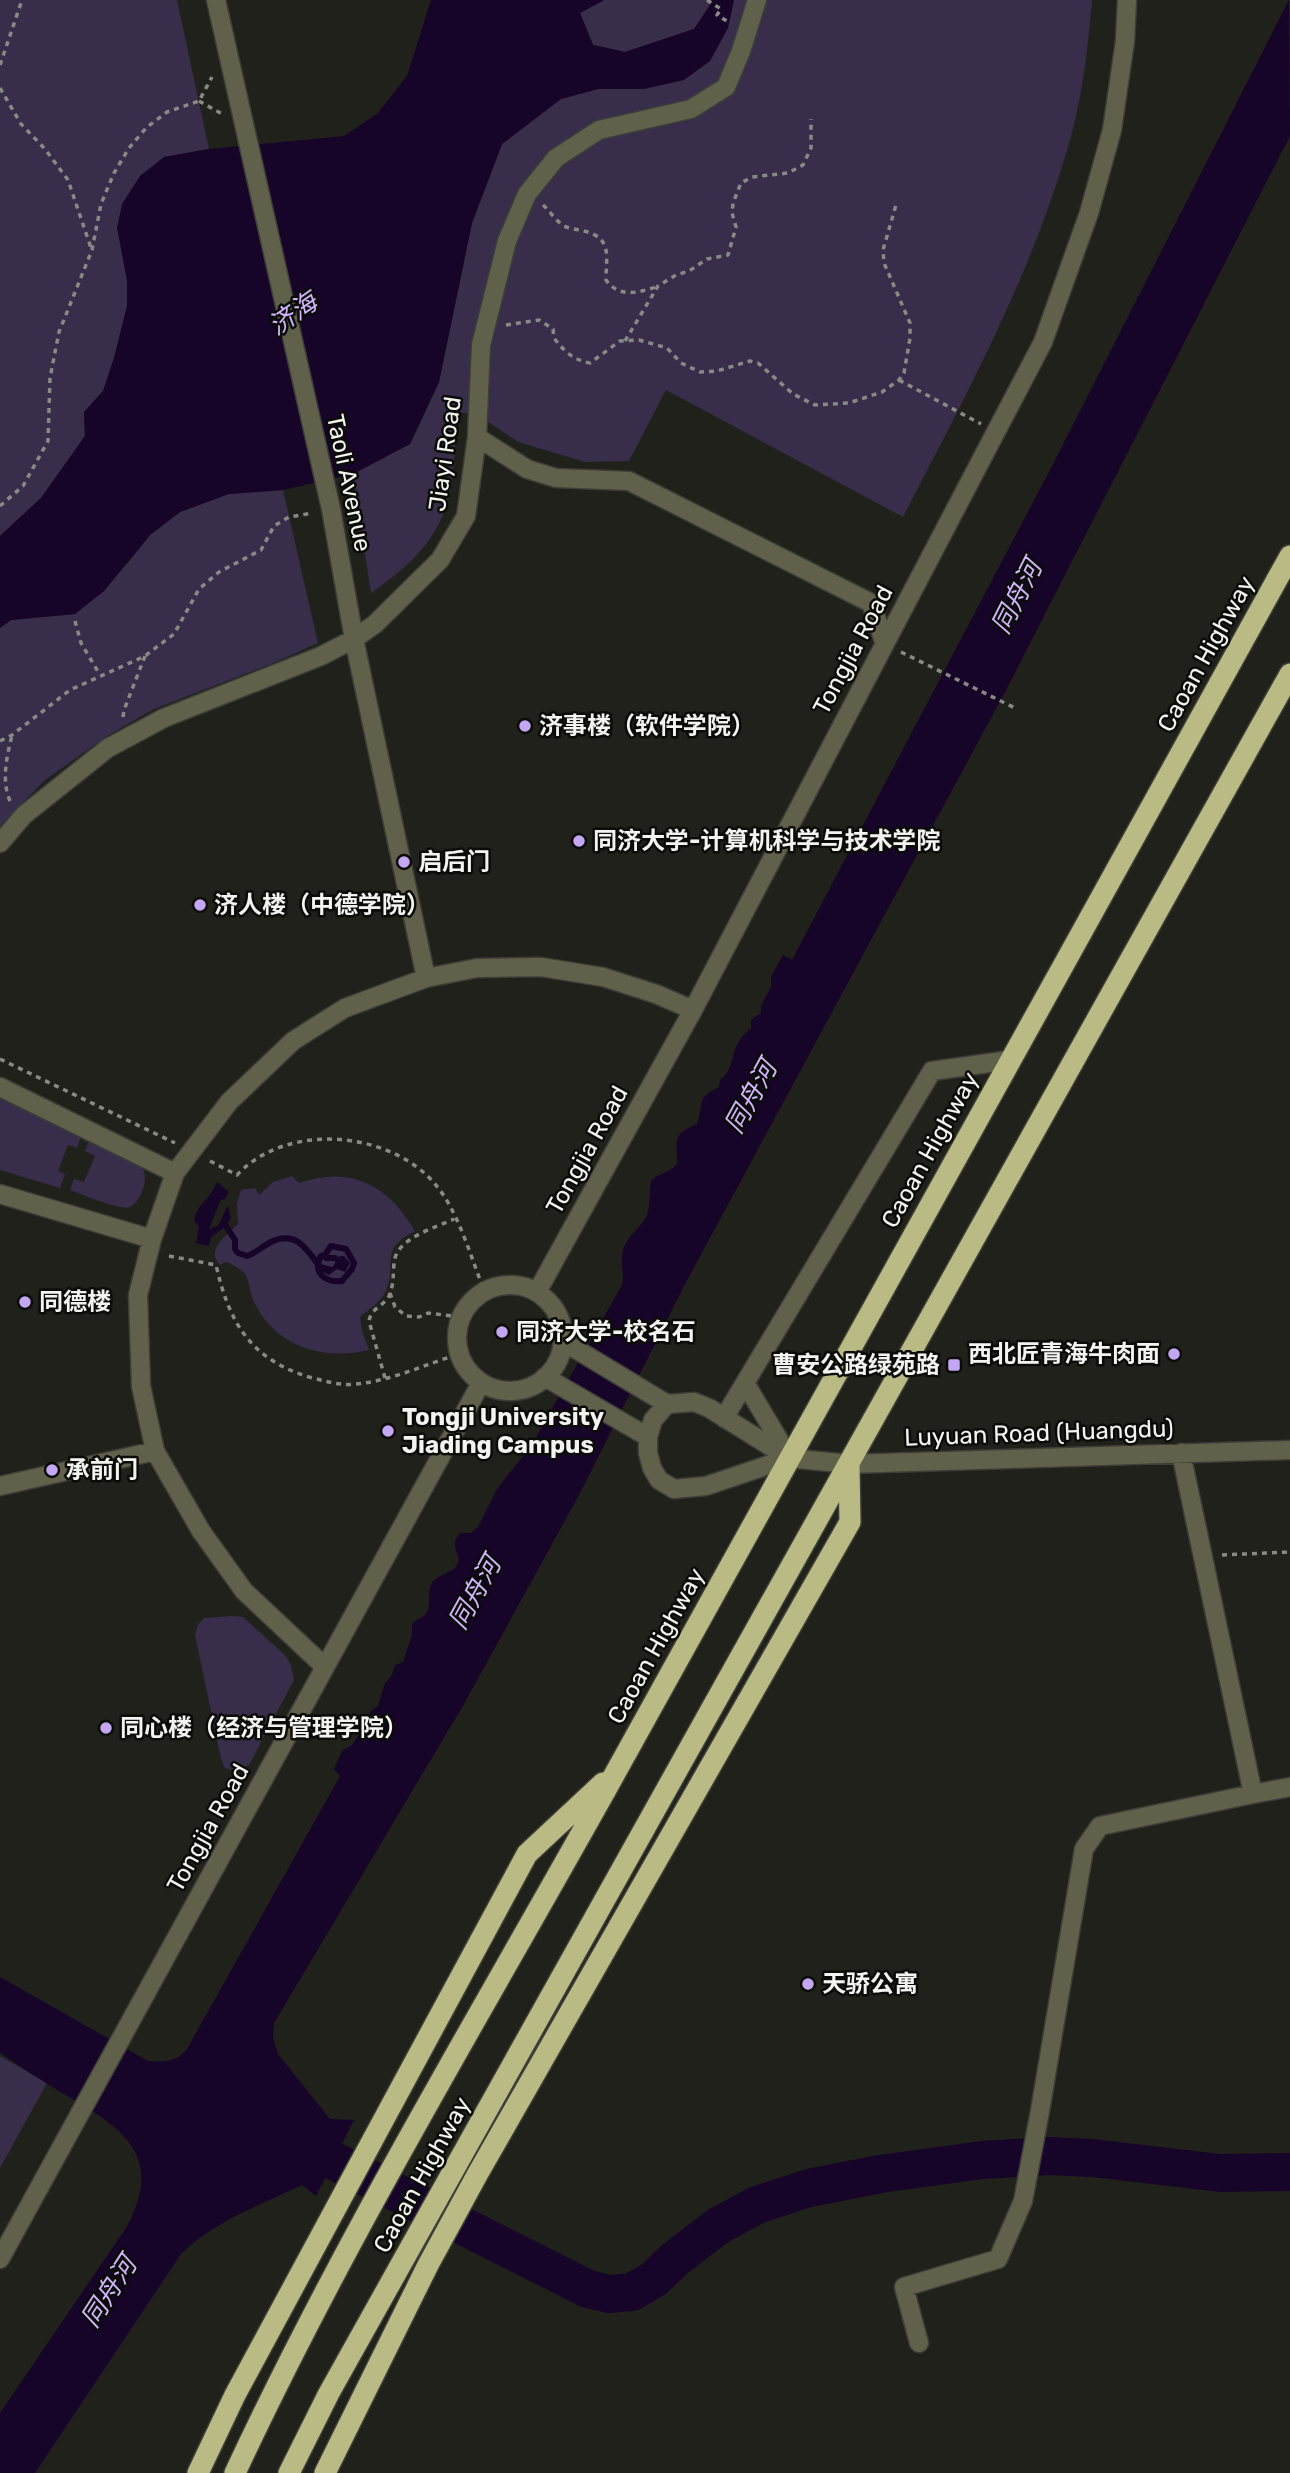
<svg xmlns="http://www.w3.org/2000/svg" width="1290" height="2473" font-family="Rubik,'Noto Sans SC',sans-serif">
  <rect width="100%" height="100%" fill="#21211b"/>
  <path fill="#382d4a" d="M0 0H177L209 149 164 157 122 253 127 280V306L114 358 103 391 84 412 85 436 41 498 0 536Z
    M604 0H711L709 6 694 29 625 52 593 45 580 13Z
    M733 0H1092C1088 49 1082 100 1068 147 1030 278 965 397 903 517L666 390 629 461 585 462 518 442 478 415 458 412C454 436 455 463 451 488 441 538 411 565 371 593L353 474 410 444 439 382 472 223 502 144 560 99 598 89 652 87Z
    M283 490 318 643 276 662 154 709 107 736 44 781 0 826V628L11 620 75 614 128 563 150 535 180 512 229 494Z
    M0 1097 81 1136 77 1148 68 1145 58 1171 65 1174 60 1188 0 1170Z
    M89 1141 142 1167C147 1177 145 1184 141 1194 138 1199 136 1204 130 1207 120 1211 82 1194 70 1190L74 1179 84 1182 95 1156 85 1151Z
    M292 1176 299 1183C351 1165 388 1185 415 1231 379 1250 397 1259 387 1288 383 1301 369 1309 360 1317L362 1331 369 1350C325 1361 276 1347 255 1304 244 1280 255 1274 226 1262L220 1265C205 1250 226 1236 238 1224L237 1203 241 1190 255 1188 259 1195 273 1182Z
    M232 1616 243 1617 285 1655 291 1665 294 1680 249 1765C242 1769 233 1771 225 1768L221 1759 195 1635 198 1625 204 1618Z
    M0 2056 47 2083 0 2168Z"/>
  <path fill="#160429" d="M431 0H604L580 13 593 45 625 52 694 29 709 7 711 0H734L728 28 710 61 684 80 644 89H598L561 99 502 144 472 223 439 382 410 444 353 474 283 490 229 494 180 512 150 535 104 591 75 614 11 620 0 628V536L41 498 85 436 84 412 103 391 114 358 127 306V280L117 228 122 204 140 176 164 157 209 149 344 136 378 113 407 76Z
    M1289 0 1290 136 1004 694 684 1286 579 1495 464 1704 274 2023 273 2038 278 2054 330 2119 354 2120 316 2196 302 2185C261 2205 214 2221 181 2254L35 2473H0V2413L126 2228C166 2155 122 2128 64 2094 42 2081 21 2067 0 2053V1977L148 2061C164 2062 177 2062 187 2049L340 1776 334 1769 342 1751 352 1745 360 1733 369 1713 378 1706 385 1683 392 1675 395 1665 403 1662 412 1635V1624C416 1620 422 1618 426 1614 432 1607 426 1592 432 1583 438 1573 454 1574 458 1563 461 1551 448 1548 460 1533H471L478 1527 497 1489 531 1446 622 1285C625 1272 619 1260 624 1247 629 1234 642 1227 647 1215 651 1204 649 1192 651 1181 658 1173 670 1173 677 1164 677 1140 671 1135 697 1124 705 1102 694 1100 719 1087L720 1080C738 1067 727 1045 751 1029V1020L761 1013V1006L771 987V977L783 955 792 960 1050 470Z
    M217 1182 229 1192 224 1200 221 1199 209 1229 218 1226 228 1205 231 1218 226 1226 211 1237 209 1246 196 1243 199 1226 194 1221C197 1203 210 1201 217 1182Z
    M341 1256H344L350 1263 345 1272 337 1269 329 1275 317 1269V1263L332 1267 335 1264V1258Z"/>
  <g fill="none" stroke-linecap="round" stroke-linejoin="round">
    <path stroke="#160429" stroke-width="6" d="M226 1226 235 1240V1249L238 1253 247 1256C256 1253 263 1246 271 1242 294 1231 305 1246 317 1263
      M331 1246 346 1249 354 1263 352 1269 342 1281C325 1283 312 1272 321 1256L325 1255Z
      M325 1255 326 1258H335"/>
    <path stroke="#160429" stroke-width="38" d="M286 2145 334 2161 588 2289 609 2294 632 2292 654 2279 675 2259 718 2226 757 2205 809 2188 880 2174 982 2160 1049 2156 1093 2158 1220 2173 1290 2172"/>
    <defs>
      <path id="minor" d="M216 0 331 509 354 639 426 978
        M477 437 527 469 556 478 629 481 871 603 885 644
        M0 843 24 815 108 748 164 718 321 656 354 639 375 624 440 560 466 516 477 437 481 345 507 241 527 194 556 158 599 130 691 109 726 87 741 51 757 0
        M0 1087 175 1173
        M0 1194 152 1239
        M457 1338a53 53 0 1 1 106 0a53 53 0 1 1-106 0Z
        M537 1292 693 1010 1043 342 1089 213 1112 130 1125 41 1127 0
        M564 1342 667 1404
        M545 1377 648 1437
        M745 1383 788 1455
        M724 1418 932 1071 1010 1060
        M789 1458 709 1408 694 1402 667 1404 653 1420 648 1437V1453L652 1468 659 1480 674 1489 706 1486 789 1458 849 1464 1290 1450
        M0 1486 155 1451
        M325 1667 244 1591 201 1531 155 1451 141 1386 138 1295 152 1239 175 1173 229 1102 293 1041 345 1008 426 978 477 968 541 967 603 977 656 994 693 1010
        M1253 1794 1290 1787
        M0 2259 481 1383
        M919 2343 904 2287 998 2259 1023 2201 1040 2111 1084 1849 1100 1826 1253 1794 1181 1453"/>
      <path id="highway" d="M198 2473 235 2395 527 1854 603 1783
        M235 2473C348 2231 488 2002 618 1768 843 1365 1066 960 1290 556
        M289 2473 329 2393 1290 674
        M325 2473 428 2265 477 2175 850 1522 849 1466"/>
    </defs>
    <use href="#minor" stroke="#3e3e39" stroke-width="21"/>
    <use href="#highway" stroke="#3e3e39" stroke-width="24"/>
    <path stroke="#8a8a85" stroke-width="3.5" stroke-dasharray="5 5" stroke-linecap="butt" d="M707 0 721 9 717 15 730 23
      M0 65 22 0
      M0 88 21 124 45 149 68 180 91 248
      M199 101 222 114
      M543 205C550 211 555 220 563 225 568 229 577 229 584 231 613 238 606 257 606 280 619 298 637 293 656 287
      M506 325 539 320 553 329 554 338C564 351 573 360 590 363L620 341 639 340 667 348 681 363 700 372 717 371 750 361 758 363 793 394 815 405 849 403 882 392 899 380 904 373 910 338V323L884 263 883 250 896 205
      M625 341 658 286 676 275 689 271 707 259 728 255 736 227 732 213 733 203 741 183 752 177 788 173 803 165 811 148V119
      M899 380 981 424
      M0 506 23 486 48 441 50 378 59 332 92 250 101 204 114 173 129 148 147 127 167 112 199 101 212 77
      M75 621 81 643 100 675
      M901 652 1015 708
      M123 717 124 710 145 656
      M0 741 12 735 70 690 145 656 174 634 199 589 219 572 261 550 274 526 289 517 313 513
      M10 801C1 780 7 756 12 735
      M0 1059 175 1143
      M210 1161 237 1175C286 1122 389 1130 435 1184 458 1210 471 1258 484 1290
      M169 1256 216 1265C229 1322 250 1359 309 1377 325 1381 339 1386 356 1384 391 1381 426 1364 459 1354
      M390 1293 395 1307 406 1316 419 1317 428 1313 460 1317
      M385 1378 369 1321C371 1308 384 1306 389 1296 394 1284 393 1275 394 1263 396 1238 435 1228 454 1219
      M1222 1555 1290 1552"/>
    <use href="#minor" stroke="#61614b" stroke-width="18"/>
    <use href="#highway" stroke="#babb84" stroke-width="21"/>
  </g>
  <g fill="#c3a7f2" stroke="#0b0b08" stroke-width="2.5">
    <circle cx="525" cy="726" r="7"/>
    <circle cx="579" cy="841" r="7"/>
    <circle cx="404" cy="862" r="7"/>
    <circle cx="200" cy="905" r="7"/>
    <circle cx="25" cy="1302" r="7"/>
    <circle cx="502" cy="1332" r="7"/>
    <circle cx="1174" cy="1354" r="7"/>
    <rect x="947" y="1358" width="14" height="14" rx="3.5"/>
    <circle cx="388" cy="1431" r="7"/>
    <circle cx="52" cy="1470" r="7"/>
    <circle cx="106" cy="1728" r="7"/>
    <circle cx="808" cy="1984" r="7"/>
  </g>
  <g text-anchor="middle" dominant-baseline="central" stroke-width="5" stroke-linejoin="round" paint-order="stroke">
    <g font-size="24" fill="#f3f3ef" stroke="#0b0b08">
      <text transform="translate(445 454) rotate(-82)">Jiayi Road</text>
      <text transform="translate(349 483) rotate(78)">Taoli Avenue</text>
      <text transform="translate(853 650) rotate(-62)">Tongjia Road</text>
      <text transform="translate(1206 654) rotate(-61)">Caoan Highway</text>
      <text transform="translate(587 1150) rotate(-61)">Tongjia Road</text>
      <text transform="translate(930 1150) rotate(-61)">Caoan Highway</text>
      <text transform="translate(1039 1433) rotate(-2)">Luyuan Road (Huangdu)</text>
      <text transform="translate(656 1646) rotate(-61)">Caoan Highway</text>
      <text transform="translate(208 1828) rotate(-61)">Tongjia Road</text>
      <text transform="translate(422 2175) rotate(-61)">Caoan Highway</text>
    </g>
    <g font-size="24" font-weight="bold" fill="#f3f3ef" stroke="#0b0b08" text-anchor="start">
      <text x="539" y="726">济事楼（软件学院）</text>
      <text x="593" y="841">同济大学-计算机科学与技术学院</text>
      <text x="418" y="862">启后门</text>
      <text x="214" y="905">济人楼（中德学院）</text>
      <text x="39" y="1302">同德楼</text>
      <text x="516" y="1332">同济大学-校名石</text>
      <text x="1160" y="1354" text-anchor="end">西北匠青海牛肉面</text>
      <text x="940" y="1365" text-anchor="end">曹安公路绿苑路</text>
      <text x="402" y="1417">Tongji University<tspan x="402" dy="28">Jiading Campus</tspan></text>
      <text x="66" y="1470">承前门</text>
      <text x="120" y="1728">同心楼（经济与管理学院）</text>
      <text x="822" y="1984">天骄公寓</text>
    </g>
    <g font-size="26" font-style="italic" fill="#d0b5fd" stroke="#0b0b08">
      <text transform="translate(293 314) rotate(-35)">济海</text>
      <text transform="translate(1017 597) rotate(-63)">同舟河</text>
      <text transform="translate(751 1097) rotate(-61)">同舟河</text>
      <text transform="translate(475 1593) rotate(-61)">同舟河</text>
      <text transform="translate(109 2292) rotate(-57)">同舟河</text>
    </g>
  </g>
</svg>
